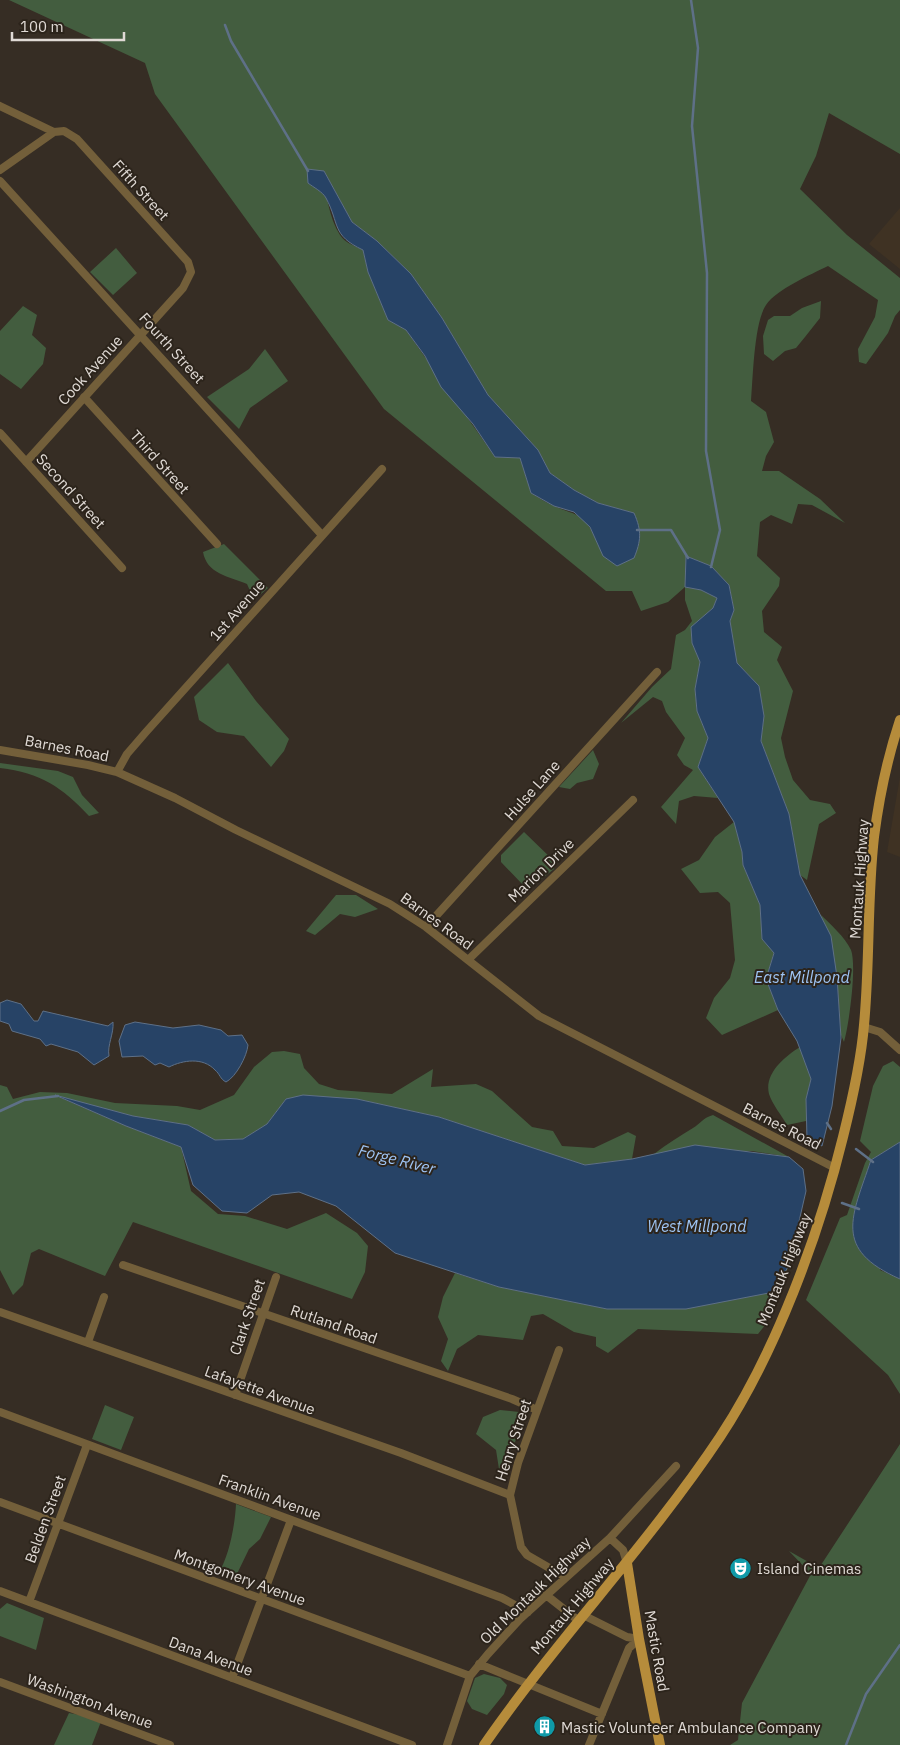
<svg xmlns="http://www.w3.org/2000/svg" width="900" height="1745" font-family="'IBM Plex Sans',sans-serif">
  <rect width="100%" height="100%" fill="#362d24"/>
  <path fill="#3f3223" d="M900 208V269L869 244Z
    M900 777V857L887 852Z"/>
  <path fill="#435d3f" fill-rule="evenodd" d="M9 0H900V154L829 113 816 156 800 189 847 235 900 278V310L895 316 888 333 866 364 859 362 858 349 875 317 878 300 828 266C810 275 777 289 766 305 754 322 753 379 751 401L766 412 774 442 766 456 762 471H779L820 499 845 523 812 505 798 504 792 524 771 515 760 522 757 556 780 578 779 586 762 611 764 632 782 647 777 660 793 691 781 738 785 757 793 780 810 800 830 804 836 813 819 824 807 880 800 875 789 814 761 741 764 716 759 686 737 663 730 621 734 610 729 585 711 566 686 556 685 587 701 590 717 598 713 608 691 628 692 643 700 662 695 689 697 711 708 738 698 767 718 798 694 796 679 801 676 824 661 807 693 770 684 765 677 755 685 738 666 712 662 701 653 697 621 723 652 687 671 669 676 635 685 630 692 621 685 600V587L668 602 641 611 632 591H606L384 409 155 94 145 63ZM324 171 352 222 377 241 411 274 442 318 488 395 538 450 550 473 574 490 598 503 634 513 595 537C582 510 574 516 552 505 545 502 538 497 531 493L520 458 495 457 406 330 388 320 368 272 363 250C355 246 345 243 340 235 329 218 325 191 324 171Z
    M116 248 137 273 113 295 90 272Z
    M821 301 820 318 805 337 796 348 785 351 773 361 764 354 763 336 768 320 774 316H790L802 308Z
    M23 306 37 315 32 335 46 348 43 364 21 389 0 374V331Z
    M265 349 288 381 250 408 239 429 207 397 249 369Z
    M224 544 268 588 254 600 247 584C228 576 207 574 203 552Z
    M228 663 256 701 289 739 284 751 271 767 244 736 217 732 199 720 194 697Z
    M593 750 599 764 593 779 577 783 570 789 559 787Z
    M0 763 58 771 73 777 82 795 99 813 89 816C62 787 41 773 0 768Z
    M734 822 742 852 743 865 760 905 762 939 774 952 766 979 778 1010 722 1035 706 1018 714 998 730 978 735 960 730 903 718 892 700 893 681 869 699 860 715 837Z
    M524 832 555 862 554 869 534 885 525 887 501 862V855Z
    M336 895H356L378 909 355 917 340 914 315 935 306 931Z
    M821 915C831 925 845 937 851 950 857 966 849 1025 844 1042L841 1035 837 977Z
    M800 1047 811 1079 806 1099V1121L787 1125C782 1116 772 1104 769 1094 764 1074 784 1057 800 1047Z
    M284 1051 300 1054 304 1068 319 1084 338 1090 392 1094 433 1069 431 1087 476 1084 492 1091 532 1127 553 1131 562 1146 594 1148 628 1132 636 1136 632 1159 585 1165 439 1117 357 1099H286L267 1124 243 1139 215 1140 188 1125 133 1116 59 1097 126 1126 181 1147 191 1191 218 1214 245 1216 287 1229 326 1213 357 1233 368 1246 365 1272 352 1299 133 1222 105 1276 39 1249 31 1253 23 1285 13 1295 0 1270V1085L7 1087 13 1099 40 1092 67 1093 115 1103 177 1106 200 1110 234 1095 254 1067 272 1052Z
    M893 1061 900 1067V1142L871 1160 880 1270 900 1279V1394L888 1375 806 1300 840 1218 847 1215 865 1163 871 1152 860 1141 873 1086 883 1066Z
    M713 1115 789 1157 752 1151 654 1154C667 1144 680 1136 693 1128 701 1123 703 1118 713 1115Z
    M789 1265 766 1324 758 1334 638 1329 608 1353 596 1346V1337L574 1332 543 1314 531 1316 523 1340 478 1335 457 1349 448 1371 441 1361 448 1339 438 1317 443 1297 455 1273 499 1287 607 1309 774 1292Z
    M105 1405 134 1417 121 1450 92 1439Z
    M500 1410 519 1412C526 1431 509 1452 499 1469L496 1450 476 1434 483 1417Z
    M900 1444V1745H730L738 1740 742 1703 811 1574 789 1551 819 1568Z
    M236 1504 271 1517 260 1539 249 1549 235 1578 218 1574C229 1557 235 1525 236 1504Z
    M7 1603 44 1618 36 1650 0 1636V1609Z
    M484 1674 500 1678 507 1685 504 1694 487 1715 472 1709 467 1701 475 1678Z
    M69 1713 102 1719 92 1745H54Z"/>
  <path fill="#274366" stroke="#5e7087" d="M307 169 324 171 352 222 377 241 411 274 442 318 488 395 538 450 550 473 574 490 598 503 634 513C642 531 641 541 634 558L617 566 603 556 590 527 574 512 554 506 531 493 520 458 495 457 473 424 441 387 425 356 406 330 388 320 368 272 363 250C331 235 340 224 326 198 323 192 313 187 308 183Z
    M686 556 711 566 729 585 734 610 730 621 737 663 759 686 764 716 761 741 789 814 800 875 831 936 837 977 841 1038 832 1106 822 1146 807 1139 806 1099 811 1079 797 1041 778 1010 766 979 774 953 762 939 760 905 743 865 742 852 734 822 698 767 708 738 697 711 695 689 700 662 692 643 691 627 713 608 717 598 701 590 685 587Z
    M7 1000 21 1004 34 1021H38L43 1011 108 1026 113 1022C114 1034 107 1045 109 1056L94 1065 78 1052 51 1044 46 1046 40 1039 12 1031 9 1024 0 1021V1003Z
    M135 1022 173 1028 199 1025 221 1030 228 1036 242 1035 248 1045C247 1056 236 1077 226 1082 220 1079 220 1074 215 1070 203 1057 183 1060 169 1067L160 1063 155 1065 143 1056 122 1057 119 1041 125 1025Z
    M55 1095 133 1116 188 1125 215 1140 243 1139 267 1124 286 1099 303 1095 357 1099 439 1117 585 1165 632 1159 695 1145 789 1157 803 1169 806 1191 789 1265 774 1292 686 1309H607L499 1287 395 1253 336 1206 299 1192 272 1195 247 1213 222 1211 193 1185 181 1147 126 1126Z
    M900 1142V1279C832 1249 852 1217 871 1160Z"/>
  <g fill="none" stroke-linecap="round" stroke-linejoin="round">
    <path stroke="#5e7087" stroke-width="2.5" d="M691 0 698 48 692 126 707 273 706 451 720 530 711 567
      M225 25 231 41 308 171
      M637 530H671L688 558
      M0 1111 24 1100 58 1096
      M827 1123 831 1129
      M856 1149 873 1162
      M842 1203 859 1209
      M846 1745 866 1694 900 1645"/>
    <path stroke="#735f3a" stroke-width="8" d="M0 106 54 132
      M0 170 54 132 64 131 77 139 188 262 191 272 183 288 26 462
      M0 181 321 534
      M84 397 217 544
      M0 433 122 568
      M0 750 88 765 117 772 175 798 236 830 390 904 426 927 539 1016 835 1168
      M117 772 127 754 146 732 382 469
      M426 927 657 672
      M468 960 633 800
      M864 1027 880 1032 900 1050
      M123 1265 512 1399 537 1410
      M0 1312 401 1453 510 1495
      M88 1342 104 1297
      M559 1350 518 1463 510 1495 521 1547 527 1555 565 1577
      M235 1395 276 1277
      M0 1412 502 1598 528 1612
      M0 1502 470 1676
      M610 1538 623 1550 627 1563
      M0 1591 412 1745
      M546 1595 579 1621
      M29 1602 87 1445
      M583 1615 627 1637 639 1639
      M479 1664 602 1714
      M232 1678 291 1520
      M0 1682 170 1745
      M447 1745 470 1676 488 1654 520 1619 610 1538 676 1466
      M589 1745 629 1648 639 1639"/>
    <path stroke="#b68c3b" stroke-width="10" d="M627 1563 639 1639 660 1745
      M484 1745C558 1638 648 1545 720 1437 776 1352 819 1235 843 1137 852 1101 861 1062 864 1025 870 962 867 899 874 837 879 798 888 756 900 720"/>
  </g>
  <defs>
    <symbol id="theatre-disc" viewBox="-11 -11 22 22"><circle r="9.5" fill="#0f9aa8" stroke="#2c241b"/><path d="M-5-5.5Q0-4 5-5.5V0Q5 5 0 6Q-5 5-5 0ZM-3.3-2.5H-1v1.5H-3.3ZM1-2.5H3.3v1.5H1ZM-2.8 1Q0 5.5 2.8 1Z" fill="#fff"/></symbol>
    <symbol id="building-disc" viewBox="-11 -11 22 22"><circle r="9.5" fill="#0f9aa8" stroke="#2c241b"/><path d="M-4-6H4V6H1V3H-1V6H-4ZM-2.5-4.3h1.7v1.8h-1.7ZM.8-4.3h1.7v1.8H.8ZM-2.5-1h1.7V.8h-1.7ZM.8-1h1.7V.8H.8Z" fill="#fff"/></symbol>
  </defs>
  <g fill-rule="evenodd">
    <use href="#theatre-disc" x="728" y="1556" width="25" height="25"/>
    <use href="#building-disc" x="532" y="1714" width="25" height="25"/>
  </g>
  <g text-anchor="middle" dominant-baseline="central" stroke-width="4" stroke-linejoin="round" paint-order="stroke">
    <g font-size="15" fill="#e0dad5" stroke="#2c241b">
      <text transform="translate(141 190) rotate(48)">Fifth Street</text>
      <text transform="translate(172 348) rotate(48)">Fourth Street</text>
      <text transform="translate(90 370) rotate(-48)">Cook Avenue</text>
      <text transform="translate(160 462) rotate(48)">Third Street</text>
      <text transform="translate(71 491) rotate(48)">Second Street</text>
      <text transform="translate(237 610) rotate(-49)">1st Avenue</text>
      <text transform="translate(67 748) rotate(11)">Barnes Road</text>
      <text transform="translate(532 790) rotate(-48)">Hulse Lane</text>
      <text transform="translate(541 870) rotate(-44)">Marion Drive</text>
      <text transform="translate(859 879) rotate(-86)">Montauk Highway</text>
      <text transform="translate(437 921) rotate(36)">Barnes Road</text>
      <text transform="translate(782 1126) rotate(27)">Barnes Road</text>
      <text transform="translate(784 1269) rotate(-68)">Montauk Highway</text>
      <text transform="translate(247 1317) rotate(-71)">Clark Street</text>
      <text transform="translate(334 1324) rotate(19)">Rutland Road</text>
      <text transform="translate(260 1390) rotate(20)">Lafayette Avenue</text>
      <text transform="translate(513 1440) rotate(-72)">Henry Street</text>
      <text transform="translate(270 1497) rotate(20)">Franklin Avenue</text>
      <text transform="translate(45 1519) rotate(-70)">Belden Street</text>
      <text transform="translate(240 1577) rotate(20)">Montgomery Avenue</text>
      <text transform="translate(535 1590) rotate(-44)">Old Montauk Highway</text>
      <text transform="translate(572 1606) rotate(-50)">Montauk Highway</text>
      <text transform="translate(657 1651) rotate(80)">Mastic Road</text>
      <text transform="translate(211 1656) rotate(20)">Dana Avenue</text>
      <text transform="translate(90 1701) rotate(20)">Washington Avenue</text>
    </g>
    <g font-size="15" fill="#e0dad5" stroke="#2c241b" text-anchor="start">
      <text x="757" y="1568">Island Cinemas</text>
      <text x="561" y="1727">Mastic Volunteer Ambulance Company</text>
    </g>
    <g font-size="16" font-style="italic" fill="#9ec4f4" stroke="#2c241b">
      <text x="802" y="977">East Millpond</text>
      <text transform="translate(397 1159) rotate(14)">Forge River</text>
      <text x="697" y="1226">West Millpond</text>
    </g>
  </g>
  <path d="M12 32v8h112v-8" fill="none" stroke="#e0dad5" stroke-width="2.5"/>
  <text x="20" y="32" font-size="15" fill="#e0dad5" stroke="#2c241b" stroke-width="4" paint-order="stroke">100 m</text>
</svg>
